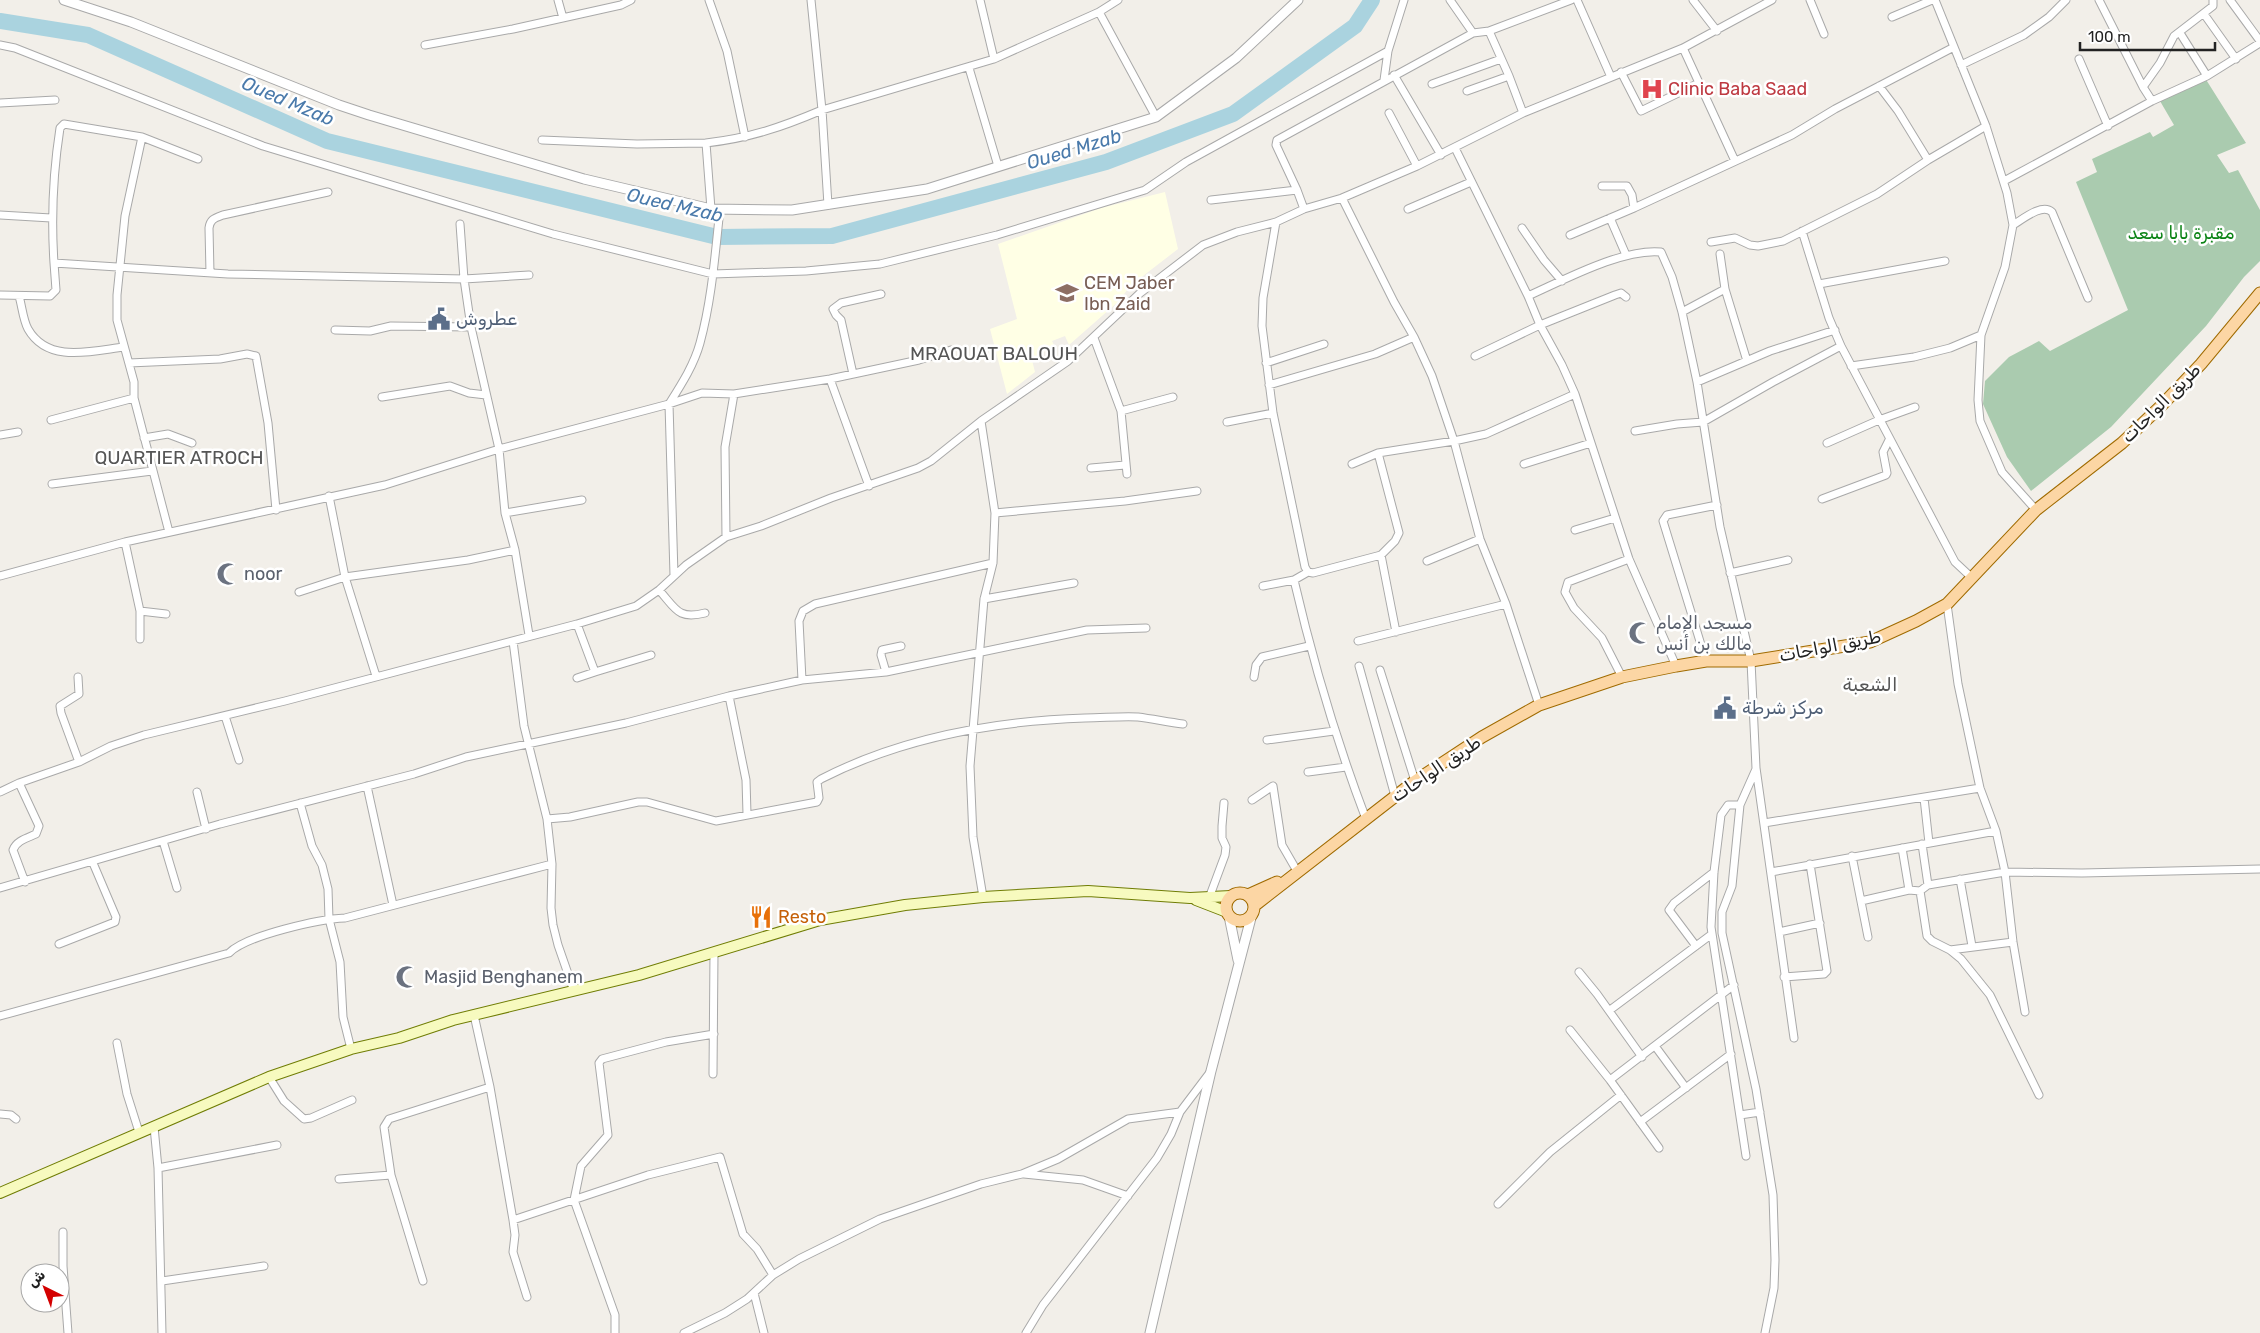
<svg xmlns="http://www.w3.org/2000/svg" width="2260" height="1333" font-family="Rubik,Cairo,sans-serif">
  <rect width="100%" height="100%" fill="#f2efe9"/>
  <path fill="#ffffe5" d="M1165 192 1178 249 1130 286 1119 301 1069 345 1065 336 1052 341 1054 345 1032 360 1035 372 1007 394 990 329 1017 319 998 244 1101 208Z"/>
  <path fill="#aacbaf" d="M2205 78 2246 143 2217 155 2229 173 2238 170 2260 210V261L2244 277 2206 326 2111 427 2031 491 2007 457 1983 404 1985 381 2009 357 2039 341 2050 351 2128 310 2076 182 2097 172 2092 159 2150 132 2153 137 2174 125 2160 101Z"/>
  <g fill="none" stroke-linecap="round" stroke-linejoin="round">
    <path stroke="#aad3df" stroke-width="16" d="M0 21 88 35 327 141 717 237 832 236 1106 162 1233 114 1355 26 1372 0"/>
    <defs>
      <path id="minor" d="M558 0 563 18
        M709 0 727 51 745 137
        M980 0 994 59
        M1450 0 1473 33 1489 31 1571 0
        M1577 0 1611 77
        M1693 0 1717 31
        M1810 0 1824 34
        M1935 0 1986 126 2007 193 2013 225 2005 267 1981 335 1978 400 1980 421 2002 472 2036 510
        M2099 0 2143 87
        M2230 0 2260 41
        M1099 12 1156 117
        M2204 14 2236 59
        M1892 17 1932 0
        M1489 31 1509 76 1523 113
        M2180 33 2207 76
        M0 45 15 48 263 146 553 234 713 274 806 271 880 264 997 235 1145 190 1186 162 1388 51
        M425 45 513 29 621 5 631 0
        M1683 48 1735 161
        M2079 59 2108 126
        M1961 65 2024 35 2049 17 2066 0
        M969 68 998 166
        M1621 72 1641 111 1699 83
        M1394 75 1441 155
        M1384 80 1388 51 1404 0
        M1432 84 1501 59
        M1879 86 1898 111 1928 160
        M1467 91 1509 76
        M2152 101 2143 87 2160 63 2174 36 2213 6V0
        M0 103 55 100
        M1389 113 1417 166
        M142 137 125 216 117 295V320L134 382V398L169 532
        M542 140 637 144 706 143
        M1455 148 1528 296 1540 325 1562 365 1575 394 1629 559 1676 666
        M2004 181 2152 101 2207 76 2260 43
        M1602 186H1627L1632 195 1634 208
        M1342 198 1417 166 1523 113 1683 48 1772 0
        M1211 200 1297 190
        M828 205 822 110 994 59 1099 12 1118 0
        M711 209 706 143C750 138 782 127 822 110L811 0
        M1304 209 1297 190 1276 145 1277 140 1473 33
        M1408 209 1471 182
        M0 215 51 218
        M1610 218 1626 255
        M1276 222 1263 298 1262 326 1273 413 1305 567 1308 572 1313 573 1381 555
        M460 224 464 279 471 327 499 449 505 513 515 550 529 635
        M2013 225C2023 219 2042 203 2052 212L2088 298
        M1522 228 1544 260 1562 281
        M1802 231 1829 318 1841 346 1955 562 1971 577
        M1570 235 1634 208 1792 135 1835 109 1954 47
        M1711 242 1735 238 1750 245 1758 246 1783 241 1877 194 1928 160 1986 126
        M1720 254 1725 289 1747 361
        M54 263C51 217 53 173 60 128L64 124 142 137 198 159
        M210 273 209 228C210 219 215 218 223 215L328 192
        M1819 284 1945 261
        M0 295 50 296 56 290 54 263 228 274 464 279 529 275
        M19 296C22 306 23 320 28 329 48 364 92 351 124 347
        M1528 296C1564 280 1623 248 1661 252L1672 277 1682 312 1697 382 1720 527 1751 661 1756 768 1794 1038
        M1682 312 1725 289
        M335 330 370 331 391 326 471 327
        M1094 338 1121 411 1127 474
        M1475 356 1540 325 1615 295 1621 293 1626 297
        M129 363 220 359 247 354 256 356 268 423 276 510
        M1266 363 1324 344
        M1851 366 1914 357 1950 348 1981 335
        M853 374 841 320 836 315 833 309 841 303 881 294
        M830 379 869 486
        M1697 382 1770 351 1835 330
        M1269 385 1375 354 1414 337
        M382 397 450 386 469 393 486 395
        M1121 411 1173 397
        M51 420 134 398
        M1227 422 1273 413
        M1635 431 1677 424 1703 422 1773 382 1841 346
        M0 435 18 432
        M144 438 168 434 192 443
        M1827 443 1879 420 1915 407
        M1378 453 1399 533 1395 541 1381 555 1396 632
        M1352 464 1378 453 1454 441 1486 434 1575 394
        M1524 464 1591 443
        M1091 468 1125 465
        M52 484 152 471
        M329 496 345 577 376 676
        M1822 499 1886 475 1887 473 1883 452 1889 440
        M505 513 582 500
        M995 513 1125 501 1197 491
        M1575 530 1615 518
        M726 537 725 447 734 394
        M125 542 140 611V639
        M1427 561 1480 539
        M1730 573 1788 560
        M674 575 669 404C681 385 694 365 700 343 712 299 715 254 720 209
        M0 576 125 542 385 485 499 449 669 404 702 393 734 394 830 379 919 360 951 350
        M1294 580C1313 662 1336 740 1366 819
        M1263 586 1294 580 1308 572
        M659 590C676 609 678 620 705 613
        M299 592 345 577 468 560 515 550
        M984 599 1074 583
        M1947 604 1958 684 1980 788 1996 831 2005 872 2013 942 2025 1012
        M140 611 166 614
        M577 624 595 672 651 655
        M513 641 524 726 547 819 552 864 551 908 553 925 558 945 574 991
        M1358 641 1506 604
        M1706 661 1663 521 1667 515 1717 505
        M1359 666 1395 796
        M1380 670 1415 781
        M886 672 881 655 882 650 901 646
        M78 677 79 694 60 706 61 713 79 762
        M1254 677 1256 665 1262 657 1309 646
        M1622 677 1602 638 1574 608 1565 592 1568 582 1629 559
        M577 678 595 672
        M802 680 799 621 803 611 815 604 993 563
        M729 696 746 780 747 814
        M225 716 239 760
        M1267 740 1334 731
        M1756 769 1740 805 1732 886 1722 912V933L1756 1089 1773 1195 1775 1260 1774 1288 1765 1333
        M1308 772 1346 767
        M19 783 39 826 36 834C27 838 16 841 13 850L25 882
        M367 786 393 905
        M0 792 19 783 79 762 111 746 144 735 285 701 577 624 636 606 659 590 686 565 726 537 761 526 831 498 918 468 931 461 981 421
        M197 792 206 829
        M1924 798 1929 843
        M1252 800 1273 786 1282 845 1297 871
        M300 803 312 846 322 865 328 889 329 919 340 962 343 1017 351 1049
        M1740 805H1728L1721 815 1714 872 1711 927 1746 1156
        M547 819 570 817 638 802H647L716 821 817 802 819 798 817 782 821 779C901 738 996 721 1085 718 1103 718 1121 716 1138 717 1153 719 1168 722 1183 724
        M1764 823 1980 788
        M163 841 177 888
        M1922 844 1928 885
        M1902 848 1909 890
        M1852 856 1868 937
        M1771 872 1996 831
        M1960 879 1972 946
        M0 888 220 824 414 774 466 757 626 723 729 696 802 680 886 672 1087 630 1146 628
        M1920 891 1927 936 1932 941 1950 950 1961 959 1990 995 2039 1095
        M983 897 973 837 970 766 984 599 993 563 995 513 981 421 1068 361 1139 294 1203 245 1237 232 1276 222 1304 209 1342 198 1394 302 1414 337 1432 376 1454 441 1480 539 1506 604 1539 705
        M1209 898 1225 855 1226 847 1222 838V826L1224 803
        M1861 901 1909 890 1920 891 1928 885 2005 872 2082 873 2260 869
        M1779 932 1820 923
        M59 944 115 922 116 917 93 863
        M1696 946 1669 910 1674 903 1714 872
        M1950 950 2013 942
        M1579 972 1597 994 1642 1057
        M1784 977 1824 974 1827 971 1810 864
        M1610 1010 1712 934
        M474 1015 490 1087 513 1220 515 1235 513 1252 527 1297
        M0 1016 229 953C247 935 320 919 345 918L552 864
        M1570 1030 1610 1080 1659 1148
        M117 1043 127 1094 139 1132
        M1655 1046 1686 1088
        M713 1074 714 953
        M269 1077 284 1101 304 1119 311 1118 352 1100
        M1610 1080 1734 985
        M0 1114 11 1115 16 1119
        M1740 1115 1760 1112
        M1640 1122 1731 1054
        M154 1127 158 1168 162 1333
        M158 1168 277 1145
        M1024 1174 1083 1180 1128 1196
        M391 1175 423 1281
        M339 1179 391 1175 384 1127 389 1119 490 1087
        M1498 1204 1550 1152 1621 1095
        M513 1220 648 1175 720 1157 743 1234 757 1249 773 1275
        M63 1232V1266L68 1333
        M162 1281 264 1266
        M754 1293 764 1333
        M615 1333V1315L574 1200 581 1166 608 1135 599 1063 602 1059 666 1042 714 1034
        M684 1333 725 1313 747 1299 773 1275 799 1259 880 1219 981 1184 1022 1174 1058 1159 1128 1119 1180 1112 1211 1071
        M1026 1333 1043 1305 1157 1158 1171 1134 1180 1112"/>
      <path id="tertiary" d="M64 0 131 22 339 105 369 115 584 179 711 209 792 210 927 189 1156 117 1236 58 1298 0
        M1229 916 1238 960
        M1150 1333 1211 1071 1252 914"/>
      <path id="secondary" d="M1196 900 1227 912
        M0 1193 269 1077 351 1049 399 1038 453 1020 639 975 820 920 905 905 983 897 1088 891 1190 898 1231 896"/>
      <path id="primary" d="M1226 907a14 14 0 1 1 28 0a14 14 0 1 1-28 0Z
        M1248 895 1277 882
        M1254 906 1415 781 1482 737 1539 705 1622 677 1676 666 1706 661H1751L1870 642 1916 621 1947 604 2036 510 2122 443 2161 406 2201 364 2260 293"/>
    </defs>
    <use href="#minor" stroke="#a9a9a9" stroke-width="9"/>
    <use href="#tertiary" stroke="#a9a9a9" stroke-width="11"/>
    <use href="#secondary" stroke="#707d05" stroke-width="12"/>
    <use href="#primary" stroke="#a06b00" stroke-width="13"/>
    <use href="#minor" stroke="#fff" stroke-width="7"/>
    <use href="#tertiary" stroke="#fff" stroke-width="9"/>
    <use href="#secondary" stroke="#f7fabf" stroke-width="10"/>
    <use href="#primary" stroke="#fcd6a4" stroke-width="11"/>
  </g>
  <defs>
    <symbol id="hospital-bare" viewBox="-9 -9 18 18"><path d="M-5-5h3v3.5h4V-5h3V5h-3V1.5h-4V5h-3Z" fill="#e0444e" stroke="#fff" stroke-width="2.5" paint-order="stroke"/></symbol>
    <symbol id="school-bare" viewBox="-9 -9 18 18"><path d="M0-5L7-2L0 1L-7-2ZM-4 1L0 2.5L4 1V4Q0 6-4 4Z" fill="#8d6e63" stroke="#fff" stroke-width="2.5" paint-order="stroke"/></symbol>
    <symbol id="civic-bare" viewBox="-9 -9 18 18"><path d="M-.6-6.5H3V-4.5H.6V-3L4-1V1h2V6H-6V1h2V-1L-.6-3ZM-1.2 2.5V6h2.4V2.5Z" fill="#5c6f8a" stroke="#fff" stroke-width="2.5" paint-order="stroke"/></symbol>
    <symbol id="mosque-bare" viewBox="-9 -9 18 18"><path d="M3.5-4.9A6 6 0 1 0 3.5 4.9A5 5 0 1 1 3.5-4.9Z" fill="#6b7280" stroke="#fff" stroke-width="2.5" paint-order="stroke"/></symbol>
    <symbol id="restaurant-bare" viewBox="-9 -9 18 18"><path d="M-5-6h1v4h1v-4h1v4h1v-4h1v5L-1.5 .5V6h-2V.5L-5-1ZM5-6V6H3V1.5H1.5Q1.5-4 5-6Z" fill="#e8710a" stroke="#fff" stroke-width="2.5" paint-order="stroke"/></symbol>
  </defs>
  <g fill-rule="evenodd">
    <use href="#hospital-bare" x="1636" y="73" width="32" height="32"/>
    <use href="#school-bare" x="1051" y="277" width="32" height="32"/>
    <use href="#civic-bare" x="423" y="303" width="32" height="32"/>
    <use href="#mosque-bare" x="212" y="558" width="32" height="32"/>
    <use href="#mosque-bare" x="1624" y="617" width="32" height="32"/>
    <use href="#civic-bare" x="1709" y="692" width="32" height="32"/>
    <use href="#restaurant-bare" x="745" y="901" width="32" height="32"/>
    <use href="#mosque-bare" x="391" y="961" width="32" height="32"/>
  </g>
  <g text-anchor="middle" dominant-baseline="central" stroke-width="5" stroke-linejoin="round" paint-order="stroke">
    <g font-size="18" fill="#be3a42" stroke="#fff" text-anchor="start">
      <text x="1668" y="89">Clinic Baba Saad</text>
    </g>
    <g font-size="18" fill="#0c8416" stroke="#fff">
      <text x="2181" y="233">مقبرة بابا سعد</text>
    </g>
    <g font-size="18" fill="#785e54" stroke="#fff" text-anchor="start">
      <text x="1084" y="283">CEM Jaber<tspan x="1084" dy="21">Ibn Zaid</tspan></text>
    </g>
    <g font-size="18" fill="#4e5e75" stroke="#fff" text-anchor="start">
      <text x="456" y="319">عطروش</text>
      <text x="1742" y="708">مركز شرطة</text>
    </g>
    <g font-size="18" fill="#222" stroke="#fff">
      <text transform="translate(2161 403) rotate(-45)">طريق الواحات</text>
      <text transform="translate(1830 646) rotate(-11)">طريق الواحات</text>
      <text transform="translate(1436 769) rotate(-34)">طريق الواحات</text>
    </g>
    <g font-size="18" fill="#5b616d" stroke="#fff" text-anchor="start">
      <text x="244" y="574">noor</text>
      <text x="1656" y="623">مسجد الإمام<tspan x="1656" dy="21">مالك بن أنس</tspan></text>
      <text x="424" y="977">Masjid Benghanem</text>
    </g>
    <g font-size="18" fill="#c56008" stroke="#fff" text-anchor="start">
      <text x="778" y="917">Resto</text>
    </g>
    <g font-size="19" font-style="italic" fill="#4a7aab" stroke="#fff">
      <text transform="translate(288 101) rotate(23)">Oued Mzab</text>
      <text transform="translate(1074 149) rotate(-17)">Oued Mzab</text>
      <text transform="translate(675 205) rotate(13)">Oued Mzab</text>
    </g>
    <g font-size="19" fill="#555" stroke="#fff">
      <text x="994" y="353">MRAOUAT BALOUH</text>
      <text x="179" y="457">QUARTIER ATROCH</text>
      <text x="1870" y="684">الشعبة</text>
    </g>
  </g>
  <g transform="translate(45 1288) rotate(318)"><circle r="24" fill="#ffffff" stroke="#a7a7a7"/>
  <path d="M0-4L9 19L0 12L-9 19Z" fill="#d40000"/>
  <text y="-8" font-size="14" font-weight="bold" text-anchor="middle" fill="#222222">ش</text>
  </g>
  <path d="M2080 42v8h135v-8" fill="none" stroke="#222222" stroke-width="2.5"/>
  <text x="2088" y="42" font-size="15" fill="#222222" stroke="#ffffff" stroke-width="4" paint-order="stroke">100 m</text>
</svg>
